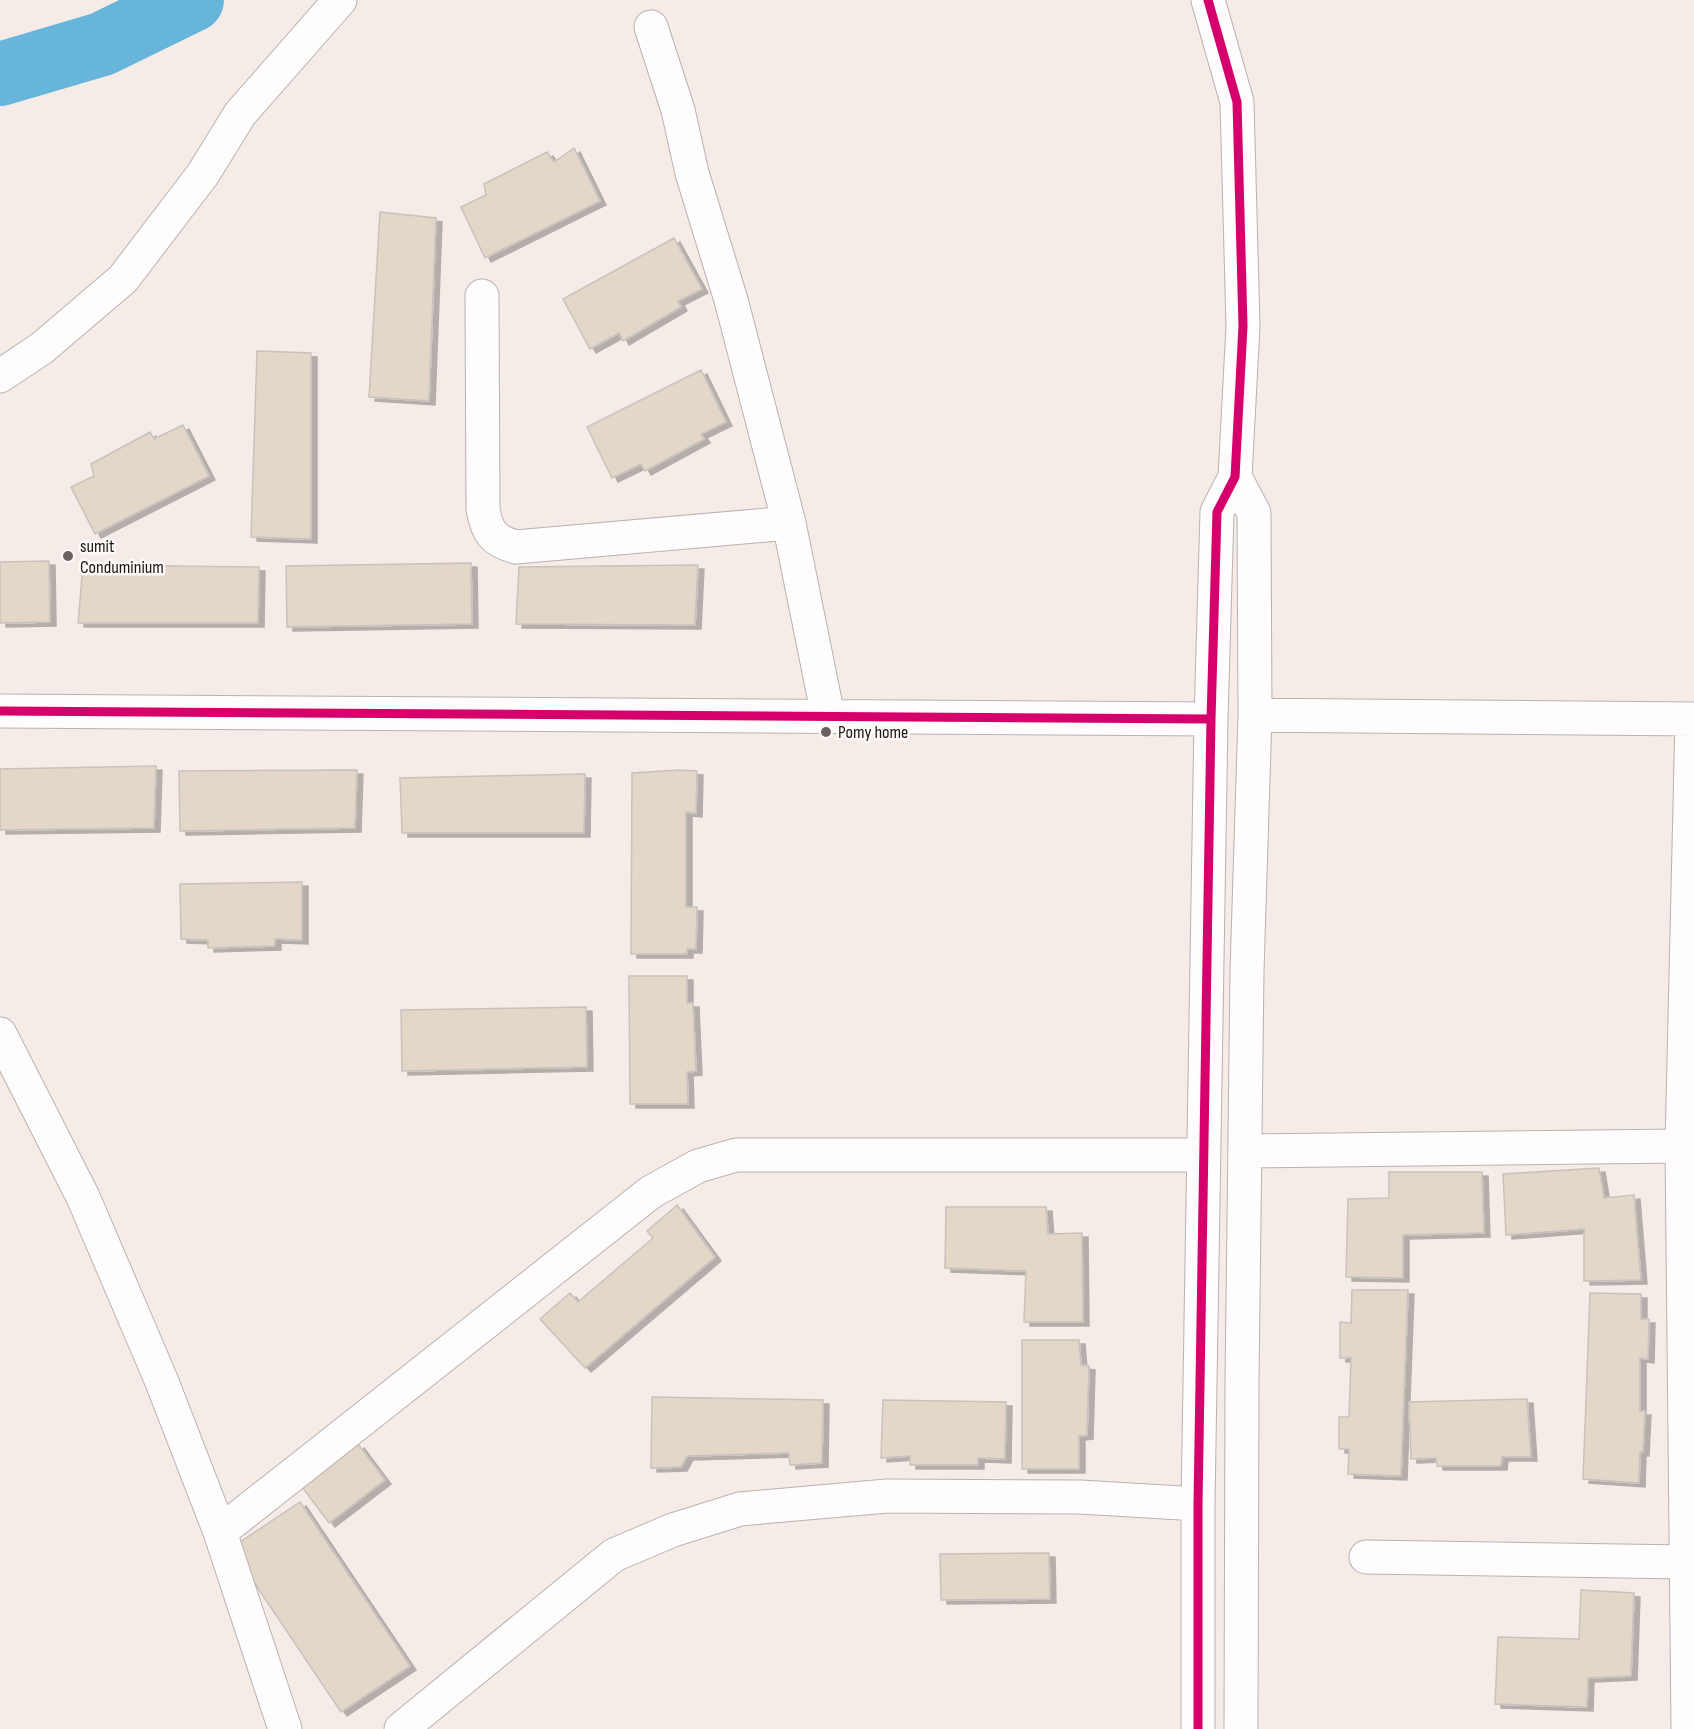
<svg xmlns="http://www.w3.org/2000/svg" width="1694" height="1729" font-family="'Sofia Sans Condensed',sans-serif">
  <defs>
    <filter id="shadow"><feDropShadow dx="6" dy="4" stdDeviation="0" flood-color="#0004"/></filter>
  </defs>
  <rect width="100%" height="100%" fill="#f5ece8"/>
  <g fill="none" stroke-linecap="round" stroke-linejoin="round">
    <path stroke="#67b5da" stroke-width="64" d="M0 74 102 44 192 0"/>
  </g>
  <path fill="#e3d7c7" stroke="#c8c2be" stroke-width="1.5" filter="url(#shadow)" d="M574 148 600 201 485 258 461 207 486 195 484 184 547 152 554 162Z
    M380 212 436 218 429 401 369 397Z
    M674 238 702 289 678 301 681 307 623 341 619 333 590 349 563 299Z
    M257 351 311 353V539L251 537Z
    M701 370 726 422 701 434 704 439 645 471 641 464 612 478 587 427Z
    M183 425 209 476 95 534 71 487 94 476 91 464 150 432 154 439Z
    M49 561 50 622 0 623V562Z
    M471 563 472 624 287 627 286 566Z
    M83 565 259 567 258 623H78Z
    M698 565 695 625 516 624 519 567Z
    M156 766 154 828 0 830V769Z
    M357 770 355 828 180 831 179 771Z
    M679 770 697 771 696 813 686 812V907H697L696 949H687V954H631L632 773Z
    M585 774 584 833H402L400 778Z
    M302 882V940L275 939V946L208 948V940L181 939 180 884Z
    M629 976H687V1003H693L696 1071 687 1072 688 1104H630Z
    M586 1007 587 1067 402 1071 401 1010Z
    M1599 1168 1604 1198 1634 1195 1641 1280 1584 1281V1229L1506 1235 1503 1174Z
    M1389 1172H1482L1484 1233 1403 1235V1278L1346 1277 1348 1199 1389 1198Z
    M677 1205 715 1257 585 1368 540 1319 570 1293 578 1302 653 1238 647 1231Z
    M946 1207H1046L1048 1234 1082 1233 1083 1322H1024L1026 1271 945 1268Z
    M1352 1290H1408L1401 1476 1348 1474 1349 1449H1339V1417H1349L1351 1358H1340V1322L1351 1323Z
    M1590 1293 1641 1294V1319H1649L1648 1359 1640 1358V1411H1645L1643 1452H1640L1639 1483 1583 1479Z
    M1022 1340H1079L1081 1365 1089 1366 1087 1435 1079 1436V1469H1022Z
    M652 1397 823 1400 822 1463 790 1465 789 1453 687 1456 681 1467 651 1468Z
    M1527 1399 1531 1457H1502L1501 1466H1437L1436 1458 1411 1459 1409 1402Z
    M883 1400 1006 1402 1005 1459 978 1458V1465H910V1456L881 1458Z
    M358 1444 385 1480 329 1523 302 1487Z
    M300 1502 410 1666 341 1712 231 1548Z
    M1049 1553 1050 1599 941 1600 940 1554Z
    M1581 1590 1634 1593 1631 1676 1588 1678 1587 1707 1495 1704 1498 1637 1579 1639Z"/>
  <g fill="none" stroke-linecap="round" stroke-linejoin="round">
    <defs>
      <path id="street" d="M651 27 678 110 692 173 731 300 789 523 828 716
        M482 296 483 509C487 532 493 541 516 547L789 523
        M0 376 42 348 123 279 203 174 240 114 340 0
        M1235 477 1254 513 1255 715 1247 971 1242 1383 1241 1729
        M0 711 1211 719
        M1255 715 1694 719
        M0 1034 83 1197 162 1382 220 1532 285 1729
        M1246 1151 1682 1146
        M220 1532 651 1192 698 1166 736 1155H1204
        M1366 1557 1687 1562
        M401 1729 614 1555 673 1530 740 1509 887 1496 1080 1497 1198 1504
        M1198 1729V1504L1211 719 1217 512 1235 477 1243 326 1237 102 1208 0
        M1688 1729 1682 1146 1692 719"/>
    </defs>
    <use href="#street" stroke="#b9b2b0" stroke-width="35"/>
    <use href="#street" stroke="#fefcfc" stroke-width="33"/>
    <defs>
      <path id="cycleway" d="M0 711 1211 719
        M1198 1729V1504L1211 719 1217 512 1235 477 1243 326 1237 102 1208 0"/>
    </defs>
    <use href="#cycleway" stroke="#fdf9f8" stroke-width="13"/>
    <use href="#cycleway" stroke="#d6006c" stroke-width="9"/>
  </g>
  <g fill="#68615e" stroke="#fdf9f8" stroke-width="2">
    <circle cx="68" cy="556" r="6"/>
    <circle cx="826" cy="732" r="6"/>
  </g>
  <g text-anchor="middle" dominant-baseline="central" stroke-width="5" stroke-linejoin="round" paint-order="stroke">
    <g font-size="18" fill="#1c1614" stroke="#fdf9f8" text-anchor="start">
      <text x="80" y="546">sumit<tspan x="80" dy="21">Conduminium</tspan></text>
      <text x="838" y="732">Pomy home</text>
    </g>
  </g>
</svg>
